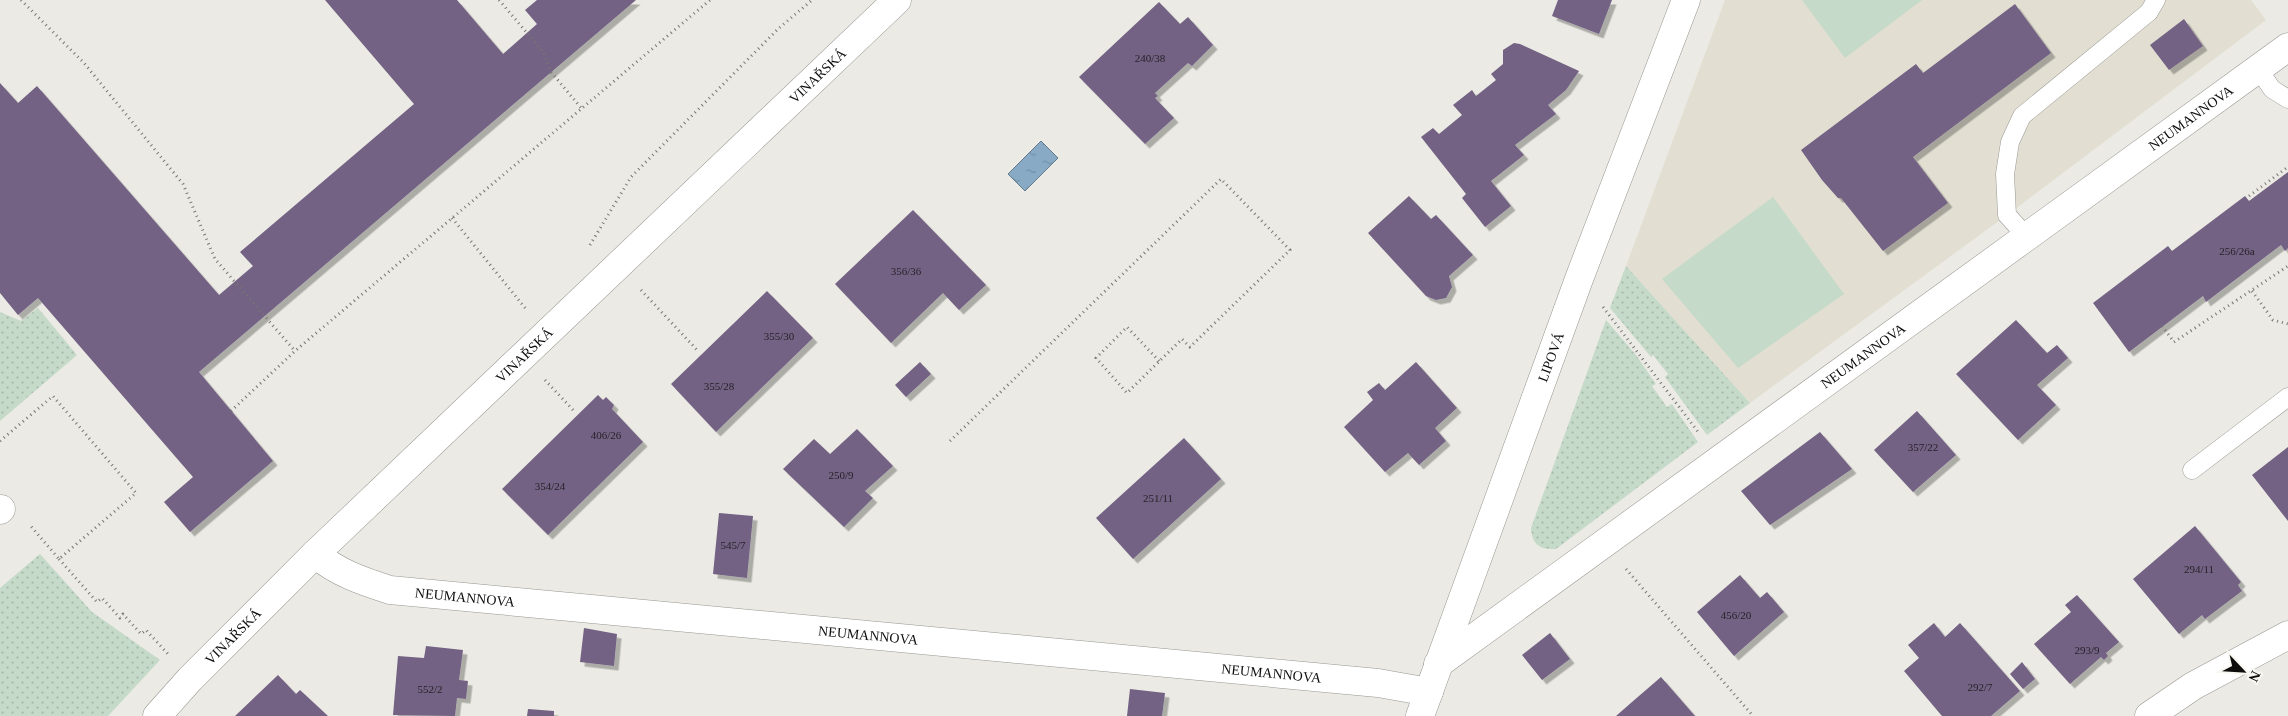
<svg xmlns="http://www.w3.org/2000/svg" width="2288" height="716" font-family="'Times New Roman',serif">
  <defs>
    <pattern id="grass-dots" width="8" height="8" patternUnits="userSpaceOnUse" patternTransform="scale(1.25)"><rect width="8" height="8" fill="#c5dac9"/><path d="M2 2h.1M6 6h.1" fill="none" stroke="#a8baab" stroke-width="1.8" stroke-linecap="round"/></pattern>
    <pattern id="water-ripples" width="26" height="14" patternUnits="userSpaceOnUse" patternTransform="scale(1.25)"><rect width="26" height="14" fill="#88aac5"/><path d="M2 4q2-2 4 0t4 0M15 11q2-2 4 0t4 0" fill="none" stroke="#7491a8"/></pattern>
    <filter id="shadow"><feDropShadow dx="4.5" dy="4.5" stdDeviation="0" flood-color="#0004"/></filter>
  </defs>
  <rect width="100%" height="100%" fill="#ebeae4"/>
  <path fill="#e2dfd2" d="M1725 0H2251L2266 20 2007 215 1750 403 1626 266Z"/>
  <path fill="url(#grass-dots)" d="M1626 266 1750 403 1707 435 1665 377 1668 374 1653 355 1651 357 1610 308Z
    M38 308 77 355 0 421V312L21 321Z
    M1606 320 1636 355 1656 384 1652 386 1667 407 1672 404 1698 442 1556 549C1539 550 1532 544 1531 528Z
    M40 554 92 612 160 660 108 716H0V588Z"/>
  <path fill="#c5dac9" d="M1802 0H1922L1845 58Z
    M1773 197 1844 294 1738 368 1662 279Z"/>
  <path fill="url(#water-ripples)" stroke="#637b8e" d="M1041 141 1058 158 1025 191 1008 174Z"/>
  <path fill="#736283" filter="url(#shadow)" d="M325 0H457L503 54 537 24 525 10 537 0H636L199 372 273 461 190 532 164 502 193 477 38 298 18 315 0 293V83L18 103 37 86 219 295 253 266 240 252 414 104Z
    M1558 0H1612L1599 34 1552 16Z
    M1159 2 1180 24 1188 17 1213 45 1192 66 1188 63 1155 93 1158 96 1155 98 1174 118 1145 144 1079 77Z
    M2015 4 2051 53 1913 157 1948 203 1883 251 1841 198H1838L1822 180 1801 150 1916 64 1923 73Z
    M2184 19 2203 46 2169 70 2150 45Z
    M1514 43 1520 44 1579 71 1566 90 1548 105 1556 114 1515 145 1524 155 1491 181 1511 206 1485 227 1462 198 1466 194 1421 137 1433 128 1439 134 1462 115 1453 105 1472 90 1476 96 1496 80 1491 74 1503 64V50Z
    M2288 172V248L2285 251 2281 245 2206 302 2203 296 2129 352 2093 303 2168 246 2172 251 2245 196 2249 201Z
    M1409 196 1431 219 1436 215 1473 255 1449 276 1452 287 1446 298 1436 300 1426 296 1368 233Z
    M913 210 986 285 959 310 943 293 891 343 835 284Z
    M767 291 813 338 716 432 671 384Z
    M2016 320 2047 353 2057 345 2068 358 2037 385 2056 405 2018 440 1956 374Z
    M920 362 931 374 906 397 895 385Z
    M1416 362 1457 408 1435 428 1446 441 1419 465 1408 453 1385 472 1344 427 1373 400 1367 392 1379 383 1385 390Z
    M598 395 603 400 606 397 614 405 612 409 643 442 548 535 502 489Z
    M1917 411 1956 455 1913 492 1874 450Z
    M857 429 893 466 865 491 873 498 844 527 783 469 814 439 830 454Z
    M1820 432 1852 469 1770 525 1741 491Z
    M1184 438 1221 479 1133 559 1096 518Z
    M2288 447V521L2252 475Z
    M719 513 753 516 747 578 713 574Z
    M2195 526 2241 582 2238 585 2242 591 2205 619 2202 615 2179 634 2133 579Z
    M1740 575 1760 598 1767 592 1784 612 1734 656 1697 612Z
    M2077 595 2119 642 2106 653 2108 656 2104 660 2101 657 2070 684 2034 644 2071 612 2065 605Z
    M1934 623 1945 637 1960 623 2020 691 1991 716H1942L1904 671 1919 658 1908 645Z
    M584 628 617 634 614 666 580 662Z
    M1550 633 1570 659 1542 680 1522 655Z
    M426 646 463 650 459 680 468 681 466 699 457 698 455 716 393 715 398 656 424 658Z
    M2022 662 2035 679 2023 689 2010 674Z
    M278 675 296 694 300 690 328 716H235Z
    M1661 677 1695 716H1616L1632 702Z
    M1130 689 1165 693 1162 716H1127Z
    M528 709 554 711V716H527Z"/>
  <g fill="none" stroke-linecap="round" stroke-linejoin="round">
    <defs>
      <path id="lane" d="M2259 70 2272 89 2288 99
        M2027 237 2007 215 2005 174 2010 142 2022 116 2149 12 2156 0
        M2192 470 2288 397"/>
      <g id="street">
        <path d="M0 510 1 509"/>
        <path id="s1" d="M315 554C338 573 362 581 390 590L1378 683 1429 692"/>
        <path id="s2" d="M1438 664 2288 47"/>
        <path id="s3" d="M157 716 190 679 315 554 897 0"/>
        <path d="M2149 716 2193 686 2288 635"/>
      </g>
      <g id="secondary">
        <path id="s4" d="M1420 716 1579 279 1686 0"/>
      </g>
    </defs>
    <use href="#lane" stroke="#989791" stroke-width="19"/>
    <use href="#street" stroke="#989791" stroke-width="29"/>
    <use href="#secondary" stroke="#989791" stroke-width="29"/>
    <path stroke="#777673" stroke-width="3" stroke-dasharray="1 4" stroke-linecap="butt" d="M21 0 84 63 183 184 215 259 295 351
      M499 0 544 53 551 72 582 109
      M2249 196 2288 167
      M452 218 526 309
      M590 245 631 177 778 29 812 0
      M641 290 698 351
      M2252 291 2273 320 2288 324
      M1603 307 1699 433
      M2162 326 2174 342 2288 266
      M545 380 575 412
      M231 411 295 351 710 0
      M0 441 53 396 136 493 59 559 29 524
      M950 441 1221 179 1290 250 1190 347 1182 339 1127 393 1096 358 1127 327 1160 362
      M59 559 97 602 102 598 120 618 123 614 141 634 146 630 168 654
      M1626 569 1753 716"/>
    <use href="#lane" stroke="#fff" stroke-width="18"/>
    <use href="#street" stroke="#fff" stroke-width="28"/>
    <use href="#secondary" stroke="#fff" stroke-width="28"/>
  </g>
  <g text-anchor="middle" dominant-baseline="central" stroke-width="4" stroke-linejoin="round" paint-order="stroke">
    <g font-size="11" fill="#27222a">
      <text x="1150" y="58">240/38</text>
      <text x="2237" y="251">256/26a</text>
      <text x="906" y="271">356/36</text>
      <text x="779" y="336">355/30</text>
      <text x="719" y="386">355/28</text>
      <text x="606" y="435">406/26</text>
      <text x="1923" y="447">357/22</text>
      <text x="841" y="475">250/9</text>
      <text x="550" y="486">354/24</text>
      <text x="1158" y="498">251/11</text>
      <text x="733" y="545">545/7</text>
      <text x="2199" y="569">294/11</text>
      <text x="1736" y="615">456/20</text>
      <text x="2087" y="650">293/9</text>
      <text x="1980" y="687">292/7</text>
      <text x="430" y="689">552/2</text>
    </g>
    <g font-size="14" fill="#0e0d0c" stroke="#f8f7f1">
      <text stroke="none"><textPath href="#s3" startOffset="920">VINAŘSKÁ</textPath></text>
      <text stroke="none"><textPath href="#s2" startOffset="930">NEUMANNOVA</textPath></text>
      <text stroke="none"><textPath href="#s3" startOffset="515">VINAŘSKÁ</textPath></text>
      <text stroke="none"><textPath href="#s2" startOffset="525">NEUMANNOVA</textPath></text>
      <text stroke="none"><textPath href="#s4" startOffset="382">LIPOVÁ</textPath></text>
      <text stroke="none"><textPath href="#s1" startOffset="159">NEUMANNOVA</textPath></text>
      <text stroke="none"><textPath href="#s1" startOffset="564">NEUMANNOVA</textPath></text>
      <text stroke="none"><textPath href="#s3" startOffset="110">VINAŘSKÁ</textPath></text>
      <text stroke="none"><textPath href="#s1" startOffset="969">NEUMANNOVA</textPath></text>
    </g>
  </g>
  <g transform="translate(2243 671) rotate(115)" stroke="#f8f7f1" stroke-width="4" paint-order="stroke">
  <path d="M0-4L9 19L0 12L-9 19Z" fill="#0e0d0c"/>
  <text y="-8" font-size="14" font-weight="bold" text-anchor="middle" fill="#0e0d0c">N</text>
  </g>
</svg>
